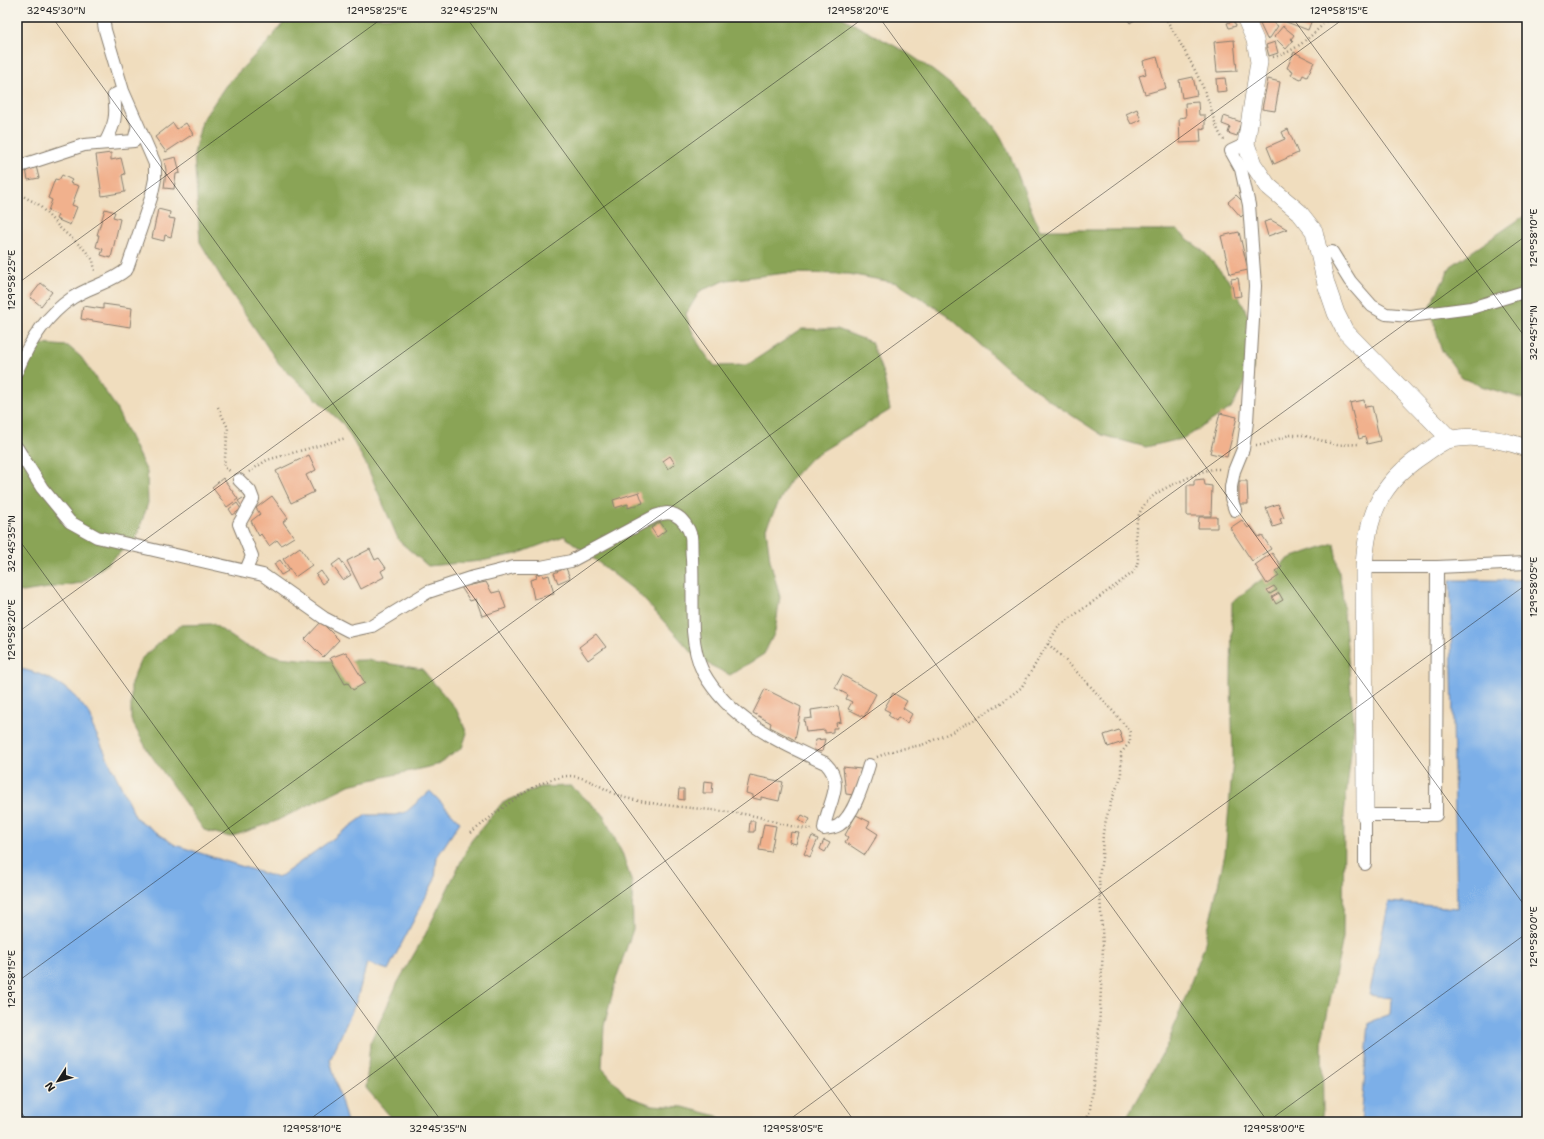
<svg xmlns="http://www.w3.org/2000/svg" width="1544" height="1139" font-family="'Shantell Sans',sans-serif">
  <rect width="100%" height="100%" fill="#f7f3e8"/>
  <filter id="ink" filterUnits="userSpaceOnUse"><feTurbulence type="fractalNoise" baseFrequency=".025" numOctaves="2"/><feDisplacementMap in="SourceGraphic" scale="8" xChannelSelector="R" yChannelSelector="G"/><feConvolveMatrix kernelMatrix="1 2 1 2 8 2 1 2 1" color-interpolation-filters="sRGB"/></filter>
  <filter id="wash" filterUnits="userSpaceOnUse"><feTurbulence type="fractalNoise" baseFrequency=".012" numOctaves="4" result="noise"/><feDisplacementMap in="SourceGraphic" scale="16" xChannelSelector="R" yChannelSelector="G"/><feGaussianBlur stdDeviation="0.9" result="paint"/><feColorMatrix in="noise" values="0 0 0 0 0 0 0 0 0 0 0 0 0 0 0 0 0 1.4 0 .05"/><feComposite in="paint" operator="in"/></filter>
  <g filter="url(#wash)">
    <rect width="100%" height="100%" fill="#f0ddbe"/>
    <path fill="#8aa456" stroke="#536039" d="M288 17H842C862 30 883 39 904 51 931 67 986 110 1001 137 1017 167 1026 200 1040 230H1177L1205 253 1235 288 1254 329 1253 370 1231 408 1185 438 1146 447 1102 435 1056 405 1004 366 947 315 897 283 849 274 786 273 727 280 700 291 686 314C692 335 701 350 715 366L747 365 802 329H837L871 342 884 376 890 410 812 457 789 482 766 528 770 560 780 597 775 632 764 654 730 675 698 659 638 593 564 536 517 554 481 561 428 566 399 541 366 464 344 425 279 364 227 287 200 242 194 154 202 121 226 85 268 42Z
      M1527 214V400L1481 386 1462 378 1441 349 1430 306 1451 266Z
      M40 344 68 346 81 357 114 404 147 472 148 503 136 539 106 565 81 583 23 592 17 591V367Z
      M1334 543 1342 591 1354 726 1344 815 1343 938 1322 1039 1323 1109 1321 1122H1124L1168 1043 1204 947 1225 854 1233 759 1231 684 1232 602 1290 558Z
      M213 624 244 645 279 657 320 661 367 660 422 669 456 709 467 733 462 748 437 765 349 785 274 822 230 837 204 830 148 751 131 720V683L141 659 164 638 181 625Z
      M571 786 602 813 623 855 632 883 633 929 617 976 604 1026 602 1068 627 1096 652 1105 683 1107 717 1116 725 1122H395L366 1088 370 1043 398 982 425 935 471 841 502 803 540 787Z"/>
    <path fill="#7bafe8" stroke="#4c6682" d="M1450 580H1527V1122H1361L1369 1022 1391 1014 1392 998 1369 995 1389 902 1457 908Z
      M17 668C45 674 66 684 83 706 88 713 93 716 92 725L136 818 175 845 278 878 366 815H395L406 812 430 791 460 822 437 857 435 879 388 970 367 963 356 1002 330 1060 347 1122H17Z"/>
    <g id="blocks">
      <path fill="#f1b18d" d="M1126 17H1139L1130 23Z
        M1282 17H1313L1308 30 1281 20Z
        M1266 18 1278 26 1270 38 1267 39 1260 24Z
        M1234 21 1236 26 1229 28 1227 23Z
        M1283 26 1294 35 1291 39 1293 41 1286 49 1274 37Z
        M1234 40 1237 71 1217 72 1214 42Z
        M1275 42 1278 53 1269 56 1266 45Z
        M1294 52 1314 62 1307 77 1303 75 1301 79 1291 75 1293 71 1287 68Z
        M1157 57 1166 88 1145 94 1139 76 1146 74 1143 61Z
        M1193 77 1197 95 1182 98 1179 80Z
        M1225 78 1227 91 1217 92 1216 79Z
        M1268 79 1280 82 1275 111 1262 109Z
        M1198 102 1199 115H1205V129L1200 128 1201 142 1180 143 1179 118 1186 117 1185 103Z
        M1137 109 1141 120 1131 124 1126 114Z
        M1224 116 1241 122 1237 136 1228 133 1230 127 1222 124Z
        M173 123 177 129 186 123 193 134 166 152 155 137Z
        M1288 129 1298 153 1274 164 1267 147 1285 139 1282 132Z
        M111 153V160L121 158 125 174 122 175 125 192 102 196 96 155Z
        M176 157 180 173 176 174 174 189 164 188 166 170 164 160Z
        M36 166 39 178 28 180 26 169Z
        M62 175 72 180 70 183 79 186 72 205 77 207 70 225 56 219 58 215 48 211 52 200 48 198 55 179 59 180Z
        M1236 195 1242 201 1245 213 1241 217 1228 202Z
        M105 209 115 212 113 217 120 219 111 258 101 255 103 249 96 247 99 235H97Z
        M158 209 170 212 169 218 175 219 171 237 165 235 164 241 152 238Z
        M1271 220 1287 229 1268 236 1264 222Z
        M1239 232 1248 270 1230 274 1221 236Z
        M1238 278 1241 296 1234 297 1231 279Z
        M41 283 52 292 41 306 30 297Z
        M103 304 132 308 130 327 81 319 83 306 103 309Z
        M1364 400 1365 407 1372 406 1380 441 1367 444 1365 437 1359 439 1350 403Z
        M1220 413 1237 417 1227 457 1210 453Z
        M309 455 316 470 306 475 314 492 291 503 276 471Z
        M670 456 675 464 668 469 663 461Z
        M223 478 238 499 227 507 212 487Z
        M1204 479 1205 485 1212 486 1211 516H1187V485H1194V480Z
        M1239 481H1247L1248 504H1239Z
        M639 492 643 503 628 508V504L615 508 613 500Z
        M272 496 288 518 283 522 294 537 281 545 277 540 269 546 261 534 259 536 251 521 260 514 256 508Z
        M243 498 247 502 242 506 238 501Z
        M237 503 241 509 233 515 229 509Z
        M1278 504 1284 518 1280 519 1282 524 1273 527 1266 508Z
        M1199 517H1217V528H1198Z
        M1242 520 1248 528 1251 526 1259 537 1262 535 1271 549 1252 561 1230 528Z
        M660 522 666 530 657 537 651 528Z
        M300 547 312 565 295 577 283 559Z
        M370 549 375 560 379 558 386 568 381 571 384 577 361 589 347 561Z
        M1272 553 1282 567 1276 571 1279 576 1267 584 1255 565Z
        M340 559 351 575 343 580 332 565Z
        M280 560 288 571 281 575 274 564Z
        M566 568 570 578 558 583 554 573Z
        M321 571 327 580 322 584 316 575Z
        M542 573 543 577 549 575 554 594 534 599 530 580 537 578 536 575Z
        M486 582 492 593 500 591 506 608 482 616 476 599 470 601 461 587Z
        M1274 586 1277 590 1270 594 1267 590Z
        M1279 593 1283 600 1276 604 1272 597Z
        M321 622 339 640 323 657 305 639Z
        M596 634 606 647 588 660 579 647Z
        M346 652 365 683 353 690 348 683 345 684 330 658Z
        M842 675 876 694 864 717 848 709 852 702 846 699 848 695 835 688Z
        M765 689 801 707 795 740 770 727 771 723 753 713Z
        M893 693 907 701 903 708 912 714 907 723 898 717 896 721 888 715 890 712 884 709Z
        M838 706 841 722 836 723 837 728H833V732L825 733V730L806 732 804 719 812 718 811 710Z
        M1119 730 1123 742 1108 747 1104 735Z
        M825 739 822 752 814 750 816 740Z
        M843 767 861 769 854 795 846 794Z
        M750 775 783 782 779 801 761 797V800L753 798V795L746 793Z
        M704 781 713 782 712 793H703Z
        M679 789H684V800L678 799Z
        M802 815 810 819 807 825 799 820Z
        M856 815 870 822 867 827 878 834 865 855 845 842 848 837 845 835Z
        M750 821H755L754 832H749Z
        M764 824 776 826 771 852 759 850Z
        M791 832 799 833 796 844 789 842Z
        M812 836 818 839 810 857 804 854Z
        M824 840 830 843 825 852 820 849Z"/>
    </g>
  </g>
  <g filter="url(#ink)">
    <use href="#blocks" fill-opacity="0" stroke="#867c6d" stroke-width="1"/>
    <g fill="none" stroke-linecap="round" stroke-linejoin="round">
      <defs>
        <path id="street" d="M105 143C115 124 117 116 114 95L123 91
          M17 167 84 145 134 141 138 125
          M1320 255 1332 252 1350 281 1372 306 1386 314 1410 316 1471 308 1527 291
          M17 371C29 342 47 315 72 298 90 286 111 283 127 269L151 198 155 179V164L123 91 105 30 103 17
          M17 448 42 488 70 522 97 537 263 575 324 618 349 631 372 626 428 592 470 578 514 567H541L571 561 655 516C661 514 668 511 675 515 682 518 689 528 691 536 692 543 691 551 692 558 693 582 692 606 693 631 694 644 697 660 703 672 729 719 778 742 825 763 847 784 826 805 824 829 829 828 835 828 839 825 854 816 864 781 869 765
          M239 480 250 491 253 499 239 524 252 556 246 570
          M1235 510 1231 498V487L1234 471 1243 449 1247 422 1255 286 1249 205 1241 169 1231 151 1246 144
          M1364 567H1437L1527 563
          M1365 864V815H1436L1437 567"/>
        <path id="secondary" d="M1245 17 1255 40 1259 62 1246 144 1253 164 1268 186 1299 212 1314 231 1326 284 1336 313 1345 331 1450 439
          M1365 815 1364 567C1367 516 1379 484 1423 455 1431 449 1443 440 1452 439 1477 434 1503 440 1527 448"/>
      </defs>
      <use href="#street" stroke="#867c6d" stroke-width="14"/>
      <use href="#secondary" stroke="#867c6d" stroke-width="18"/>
      <path stroke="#867c6d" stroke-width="2.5" stroke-dasharray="1 3" stroke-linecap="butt" d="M1165 17C1180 43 1196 69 1207 97 1213 112 1214 127 1224 140
        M1273 57C1295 53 1315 33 1330 17
        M17 193 38 204 61 229 83 248 93 260 95 271 94 272
        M218 407 228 428 224 467 230 471
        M1256 445H1263L1289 435H1302L1337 445 1360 444
        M249 472 267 460 346 438
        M1048 644C1078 671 1104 701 1130 731V742L1121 753V777L1110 804 1103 832 1102 858 1099 877 1103 947 1099 1029 1090 1110 1086 1122
        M877 757 895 750 922 745 952 732 994 708 1021 688 1058 627 1134 572C1141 557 1137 558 1136 543 1133 506 1150 494 1181 481 1195 475 1205 468 1221 469
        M471 833C495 814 538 776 570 776 591 777 607 793 626 798 667 808 709 808 750 815 770 819 793 829 812 829"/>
      <use href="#street" stroke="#fff" stroke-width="12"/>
      <use href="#secondary" stroke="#fff" stroke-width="17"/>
    </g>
  </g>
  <path fill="none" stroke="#1c1c1c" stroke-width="1" stroke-opacity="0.45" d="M52 17 855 1122M466 17 1268 1122M879 17 1527 909M1292 17 1527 340M17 284 384 17M17 537 442 1122M17 633 865 17M17 982 1346 17M17 1106 28 1122M306 1122 1527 235M786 1122 1527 584M1267 1122 1527 933"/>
  <rect width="1544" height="1139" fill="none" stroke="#f7f3e8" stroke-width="44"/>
  <g transform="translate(58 1081) rotate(234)" stroke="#f7f3e8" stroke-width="3" paint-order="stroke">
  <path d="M0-3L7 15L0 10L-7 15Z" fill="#1c1c1c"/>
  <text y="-6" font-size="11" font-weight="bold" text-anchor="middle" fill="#1c1c1c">N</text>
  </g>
  <rect x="22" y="22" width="1500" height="1095" fill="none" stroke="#1c1c1c" stroke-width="1.5"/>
  <g font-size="10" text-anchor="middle" fill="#1c1c1c">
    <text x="56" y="14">32°45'30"N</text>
    <text x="377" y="14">129°58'25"E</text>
    <text x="469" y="14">32°45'25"N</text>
    <text x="858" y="14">129°58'20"E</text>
    <text x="1339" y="14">129°58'15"E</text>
    <text transform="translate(1533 238) rotate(-90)" y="4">129°58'10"E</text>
    <text transform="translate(11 280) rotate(-90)" y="4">129°58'25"E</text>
    <text transform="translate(1533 333) rotate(-90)" y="4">32°45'15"N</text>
    <text transform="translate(11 544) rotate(-90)" y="4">32°45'35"N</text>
    <text transform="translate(1533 587) rotate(-90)" y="4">129°58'05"E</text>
    <text transform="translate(11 630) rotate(-90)" y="4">129°58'20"E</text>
    <text transform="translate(1533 937) rotate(-90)" y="4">129°58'00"E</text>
    <text transform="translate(11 979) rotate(-90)" y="4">129°58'15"E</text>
    <text x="312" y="1132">129°58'10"E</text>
    <text x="438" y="1132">32°45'35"N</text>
    <text x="793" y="1132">129°58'05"E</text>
    <text x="1274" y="1132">129°58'00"E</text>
  </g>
</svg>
